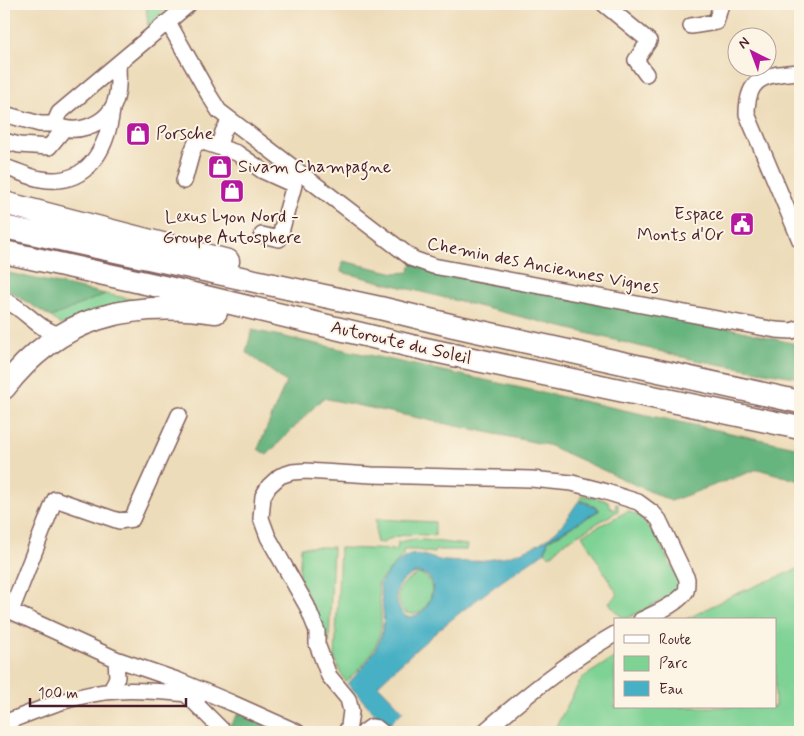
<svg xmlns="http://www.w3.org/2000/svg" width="804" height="736" font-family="Mynerve,sans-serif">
  <rect width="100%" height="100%" fill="#fcf5e5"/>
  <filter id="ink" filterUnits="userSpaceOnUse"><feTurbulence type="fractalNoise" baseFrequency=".02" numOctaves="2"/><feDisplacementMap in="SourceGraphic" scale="10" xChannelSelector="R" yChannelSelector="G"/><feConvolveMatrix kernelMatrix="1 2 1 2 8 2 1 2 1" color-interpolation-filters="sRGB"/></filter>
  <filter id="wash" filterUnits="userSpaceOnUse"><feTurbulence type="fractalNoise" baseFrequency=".0096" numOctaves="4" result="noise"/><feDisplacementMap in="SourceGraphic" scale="20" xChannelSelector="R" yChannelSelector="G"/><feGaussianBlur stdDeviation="1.12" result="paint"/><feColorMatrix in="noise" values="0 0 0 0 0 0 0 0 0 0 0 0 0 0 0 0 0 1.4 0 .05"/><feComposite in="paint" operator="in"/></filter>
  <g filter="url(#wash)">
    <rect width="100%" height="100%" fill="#eddcb9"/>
    <path fill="#7ed294" stroke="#647860" d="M146 4H172L148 26Z
      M105 294 141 301 61 325 51 317Z
      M582 495 608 501 609 506 613 510 615 509 616 504H618V511L564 543 550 556 545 552 548 541 600 510 585 501H579Z
      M628 511 639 516 656 536 681 585 675 593 628 618C619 618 614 610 609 602L618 595 582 535Z
      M376 519 435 522V536C416 534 398 532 383 543L376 542Z
      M415 539 467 545 466 550H435L434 553 416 550H403V555L378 583C379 597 382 613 381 626 379 649 362 667 346 682L341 674 335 659 340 548 397 550 398 542Z
      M301 547H333L329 643 299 577Z
      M800 568V732H553L582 678 615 657V707H775V620H685L731 596Z
      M419 574C444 578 428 624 404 612 392 595 400 581 419 574Z"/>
    <path fill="#66b47e" stroke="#586a54" d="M343 261 395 273 409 272 412 263 672 314 800 345V378L695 360 341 272Z
      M4 272 105 294 51 317 4 288Z
      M252 330 800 448V481L758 469 671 501 548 445 323 398 267 455 258 449 286 382 246 352Z
      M239 713 280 732H232L228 728Z"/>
    <path fill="#46b0c4" stroke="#486878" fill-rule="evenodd" d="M578 502H584L599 510 548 540 545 552C484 591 429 635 378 685L403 711 387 727 348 684C363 667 380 650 383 627 385 613 381 596 380 583 387 574 397 560 408 556 419 551 434 560 445 561 481 564 528 557 555 532 564 524 571 512 578 502ZM417 573C444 572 433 618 407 617 394 608 392 588 406 578 409 575 413 574 417 573Z"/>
  </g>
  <g filter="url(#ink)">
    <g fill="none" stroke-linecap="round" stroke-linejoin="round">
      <defs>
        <path id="minor" d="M604 4 649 41 636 60 646 74
          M168 22 209 95 219 111 413 259 433 266 776 330 792 331 800 328
          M691 26 716 22 721 4
          M118 64C119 93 119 116 87 127 75 131 65 130 54 124L59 113 189 4
          M800 72C768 75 747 74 747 114L800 240
          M4 114 40 124H54
          M4 141 19 145 49 147 64 129
          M219 146 223 132 230 120
          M4 167C16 170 28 177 41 179 87 187 107 150 112 110
          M184 181 192 152 197 140 237 153 263 171 294 185 279 239 262 235
          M4 300C26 309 37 330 61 335
          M4 608 116 659 177 680 232 703 297 732
          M11 611 55 499 119 521 132 519 179 415
          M111 691 117 677 116 659
          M185 693 224 732
          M4 723C40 709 77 693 117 691 145 689 173 693 201 695
          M346 732 349 726 351 711 348 699 329 676 317 644V631L307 606 268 537 261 518 263 496 269 486 280 476 292 472 305 471 372 475 531 479 572 483 603 491 638 502 653 513 659 520 687 579C687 583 687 588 686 591 679 604 653 614 641 620
          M364 732 371 727 377 728 382 732
          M484 732C525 696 568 661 615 634"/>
        <path id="highway" d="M4 203 228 261
          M4 227 380 308 454 326 800 402
          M4 252 168 288 411 346 800 428
          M4 388C59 316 129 300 216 312"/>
      </defs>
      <use href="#minor" stroke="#83615d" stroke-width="18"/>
      <use href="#highway" stroke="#83615d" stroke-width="25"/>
      <use href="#minor" stroke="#fff" stroke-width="15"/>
      <use href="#highway" stroke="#fff" stroke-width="22"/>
    </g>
  </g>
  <defs>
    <symbol id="shop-square" viewBox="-11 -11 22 22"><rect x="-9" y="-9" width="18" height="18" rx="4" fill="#b5179e" stroke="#fcf5e5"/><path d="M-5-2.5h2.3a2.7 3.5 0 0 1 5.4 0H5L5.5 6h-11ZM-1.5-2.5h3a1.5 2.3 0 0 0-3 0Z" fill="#fff"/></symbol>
    <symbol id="civic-square" viewBox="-11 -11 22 22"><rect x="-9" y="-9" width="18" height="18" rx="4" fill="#b5179e" stroke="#fcf5e5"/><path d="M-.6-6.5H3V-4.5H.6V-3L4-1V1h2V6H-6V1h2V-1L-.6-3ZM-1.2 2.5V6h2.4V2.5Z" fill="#fff"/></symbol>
  </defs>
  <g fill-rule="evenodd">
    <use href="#shop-square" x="124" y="120" width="28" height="28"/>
    <use href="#shop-square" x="206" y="153" width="28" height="28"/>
    <use href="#shop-square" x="218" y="177" width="28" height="28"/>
    <use href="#civic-square" x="728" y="210" width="28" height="28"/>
  </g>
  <g text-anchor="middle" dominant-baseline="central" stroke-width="4" stroke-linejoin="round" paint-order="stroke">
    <g font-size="18" fill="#4a1f2b" stroke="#fcf5e5" text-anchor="start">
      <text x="156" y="134">Porsche</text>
      <text x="238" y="167">Sivam Champagne</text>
      <text x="724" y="214" text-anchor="end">Espace<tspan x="724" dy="21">Monts d'Or</tspan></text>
      <text x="232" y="217" text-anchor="middle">Lexus Lyon Nord -<tspan x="232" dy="21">Groupe Autosphere</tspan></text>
    </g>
    <g font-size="18" fill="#4a1f2b" stroke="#fcf5e5">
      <text transform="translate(543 266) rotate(11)">Chemin des Anciennes Vignes</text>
      <text transform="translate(401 343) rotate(13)">Autoroute du Soleil</text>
    </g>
  </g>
  <rect width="804" height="736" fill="none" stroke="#fcf5e5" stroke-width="20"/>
  <rect x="614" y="618" width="162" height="90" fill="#fcf5e5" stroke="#b59f9b"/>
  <rect x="624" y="635" width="25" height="8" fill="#ffffff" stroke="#b59f9b"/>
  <text x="659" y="644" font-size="15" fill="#4a1f2b">Route</text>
  <rect x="624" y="656" width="25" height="15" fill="#7ed294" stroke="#b59f9b"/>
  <text x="659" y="668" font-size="15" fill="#4a1f2b">Parc</text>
  <rect x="624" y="681" width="25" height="15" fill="#46b0c4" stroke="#b59f9b"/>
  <text x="659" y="694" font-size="15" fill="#4a1f2b">Eau</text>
  <g transform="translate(752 52) rotate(318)"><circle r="24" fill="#fcf5e5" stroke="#b59f9b"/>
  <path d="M0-4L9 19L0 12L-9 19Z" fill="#b5179e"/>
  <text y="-8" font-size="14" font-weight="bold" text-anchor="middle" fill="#4a1f2b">N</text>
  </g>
  <path d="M30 698v8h156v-8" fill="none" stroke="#4a1f2b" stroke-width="2.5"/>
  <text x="38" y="698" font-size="15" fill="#4a1f2b" stroke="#fcf5e5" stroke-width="4" paint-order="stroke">100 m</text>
</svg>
